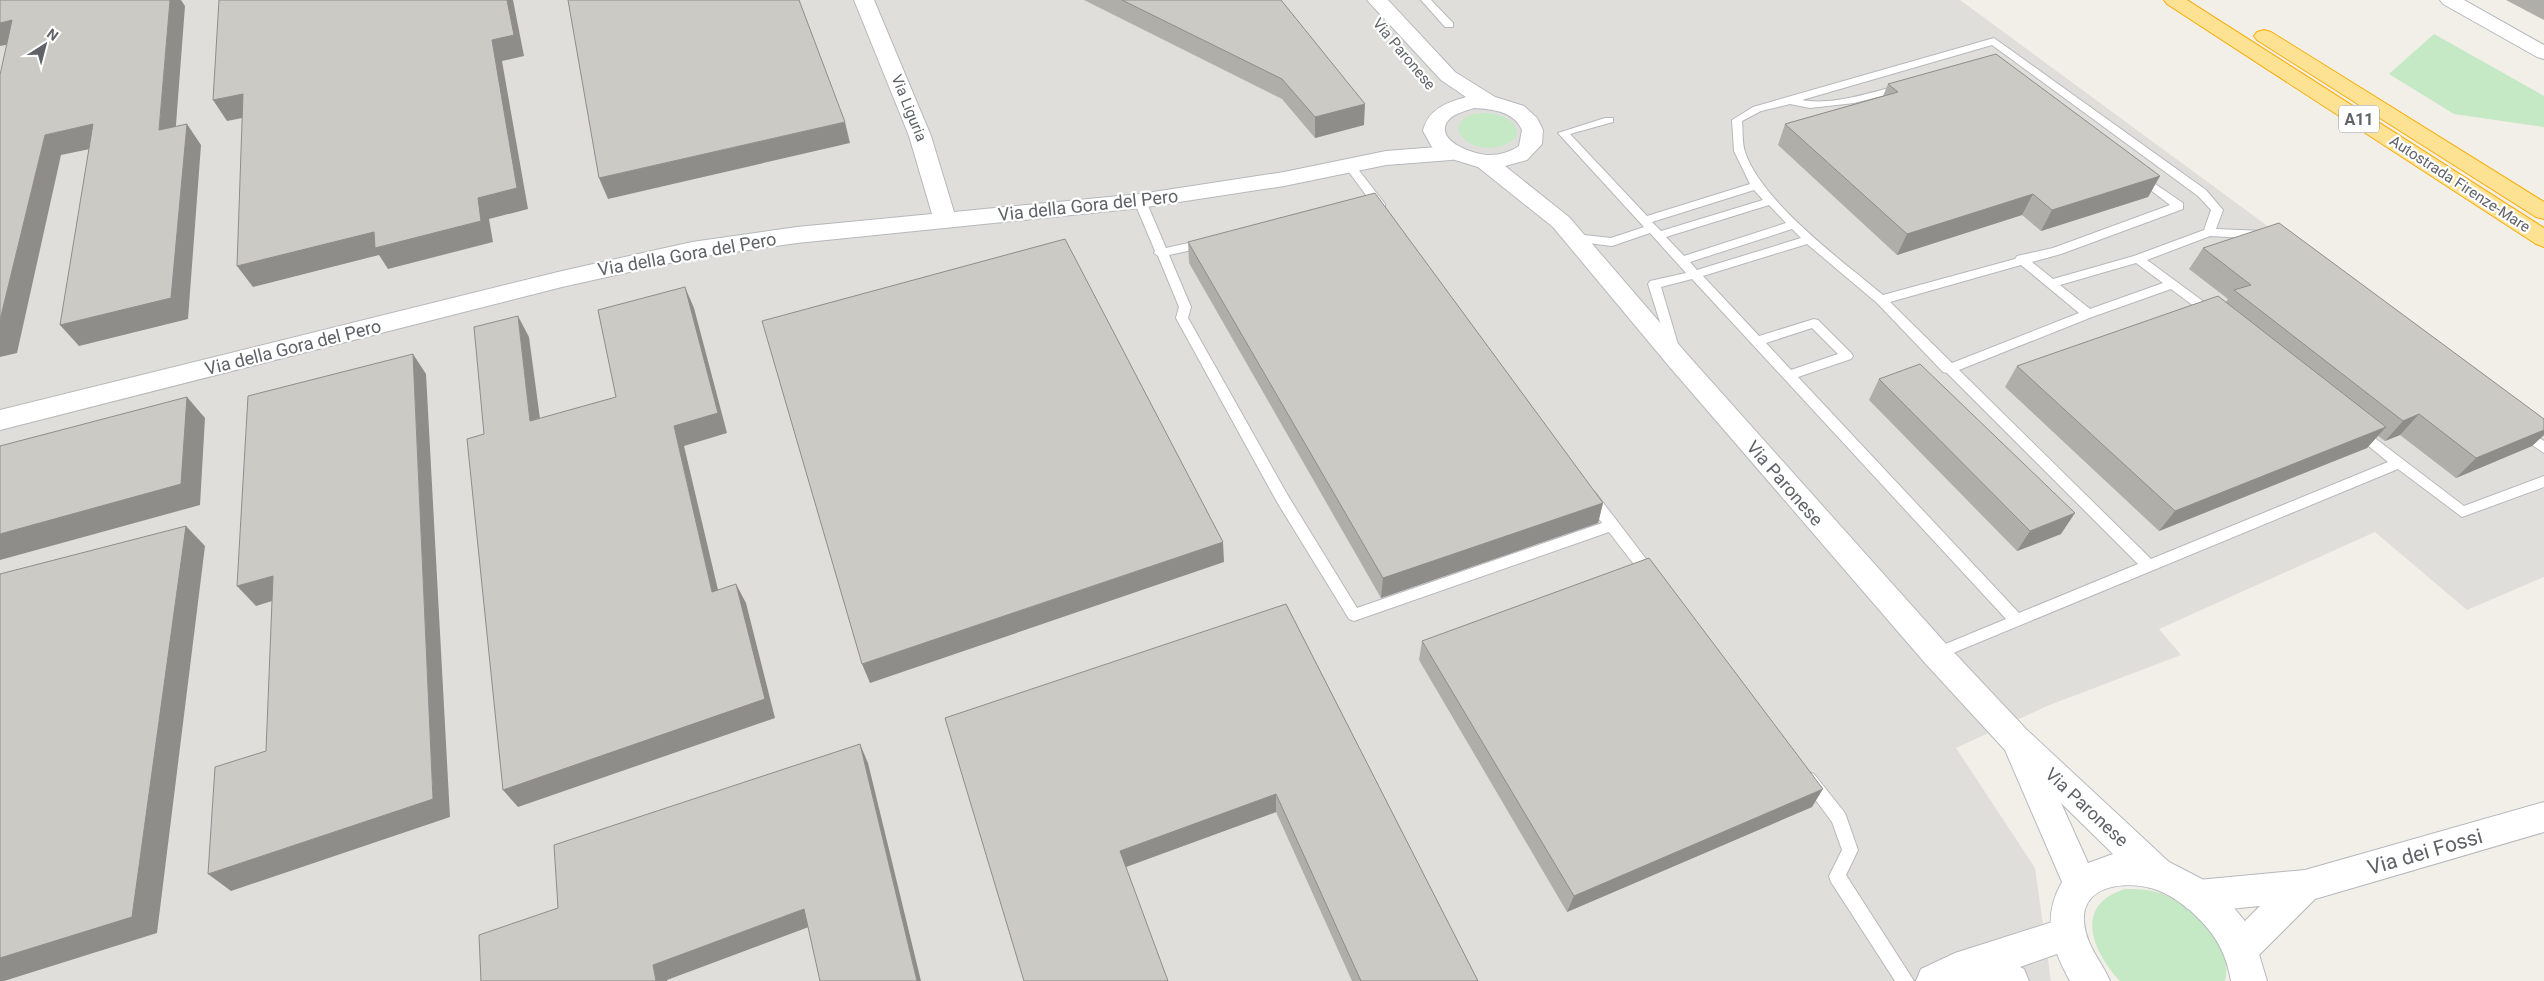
<svg xmlns="http://www.w3.org/2000/svg" width="2544" height="981" font-family="Roboto,sans-serif">
  <rect width="100%" height="100%" fill="#f1efe8"/>
  <path fill="#e0deda" d="M0 0H1960L2544 429V577L2467 610 2375 532 2159 629 2181 655 2047 706 1956 748 2035 868 2051 981H0Z"/>
  <path fill="#c5e8c5" d="M2434 34 2544 96V127L2454 114 2389 74Z
    M1489 113C1502 115 1517 120 1517 135 1506 154 1463 152 1458 128 1462 114 1477 113 1489 113Z
    M2125 889C2135 889 2146 889 2156 892 2190 902 2235 942 2225 981H2120C2092 951 2073 905 2125 889Z"/>
  <g fill="none" stroke-linecap="round" stroke-linejoin="round">
    <defs>
      <path id="lane" d="M1421 0H1431L1453 23V27H1445Z
        M1994 38 2206 190 2223 210 2216 229 2263 231 2269 235 2263 239 2210 236 2147 260 2215 310 2217 313 2215 316H2207L2171 289 2092 317 1959 370 2151 559 2388 462 2354 434 2352 431 2354 428 2359 426 2464 506 2544 476V487L2462 517 2398 469 1941 658 1936 660 1931 658 1928 654 1931 650 2006 619 1692 279 1661 287 1680 351 1674 355 1670 354 1648 284 1650 281 1686 273 1650 233 1612 246 1571 241V235L1575 234 1611 238 1644 227 1558 133 1605 118H1613V122L1570 134 1647 216 1750 184 1734 151 1732 120 1753 107ZM1992 45 2198 196 2211 210 2204 230 2134 256 2053 279 2032 262 2061 254 2183 209V203L2139 173 2133 176 2135 178 2170 205 2053 248 2017 256 2015 259 1883 295C1842 261 1762 202 1745 152 1742 143 1743 131 1742 121L1761 111 1790 104 1810 108 1854 103 1905 90 1906 88 1901 85C1872 92 1832 106 1802 100ZM1754 190 1763 200 1661 231 1652 222ZM1769 205 1786 223 1684 256 1666 237ZM1792 229 1801 238 1697 270 1690 262ZM1807 244 1877 303 1943 372 1947 373 2138 564 2019 613 1798 377 1851 359 1853 356 1851 353 1818 320 1814 319 1759 336 1703 276ZM2136 263 2163 283 2090 309 2060 285ZM2021 265 2079 313 1952 363 1890 302ZM1812 328 1838 354 1791 370 1766 343Z
        M1350 163 1354 164 1385 204V210H1377L1346 168V164Z
        M1140 197 1146 201 1166 248 1206 239 1212 243 1210 246 1169 255 1191 307 1188 318 1287 494 1357 608 1602 523 1583 496 1585 492H1595L1656 572 1658 576 1656 580H1646L1609 532 1354 621 1349 619 1277 502 1176 318 1179 307 1158 256 1154 253 1155 251 1134 201Z
        M2521 426 2544 441V453L2516 434 2514 431 2516 428Z
        M1808 772 1814 774 1845 813 1858 850 1846 875 1914 981H1895L1831 882 1829 876 1842 850 1832 822 1800 779 1802 774Z"/>
      <path id="street" d="M854 0H874L931 136 954 212 1140 194 1284 172 1386 151 1451 146 1459 148 1462 153 1459 158 1451 160 1386 165 1284 186 1140 208 797 243 692 258 562 287 0 430V410L562 271 692 242 797 227 932 214 909 136Z
        M2440 0H2464L2544 45V59L2537 57 2443 4Z
        M2544 802V832L2315 899 2254 960 2242 965 2230 960 2224 948 2230 936 2260 906 2198 912 2186 908 2181 896 2186 884 2198 880 2305 870Z
        M2068 917 2080 922 2085 934 2080 946 2020 967 2024 969 2029 981H1916L1921 969 1955 953Z"/>
      <path id="secondary" d="M1367 0H1388L1455 72 1495 97 1524 106 1537 118 1543 130 1542 144 1527 160 1505 166 1569 217 1686 353 1947 645 2026 729 2169 862 2202 879 2225 897 2244 920 2256 944 2267 981H2231C2227 957 2218 938 2201 921 2189 908 2173 896 2157 890 2130 880 2081 883 2084 922 2086 946 2101 960 2110 981H2070C2051 947 2042 917 2062 882L2005 750 1925 663 1668 365 1553 227 1478 167 1445 157 1432 147 1423 131C1428 109 1446 103 1466 97L1441 80ZM1474 108C1492 109 1514 111 1522 130L1519 146C1510 152 1500 155 1489 155 1476 155 1435 142 1447 122 1452 114 1465 111 1474 108ZM2061 803 2113 854 2088 863Z"/>
      <path id="highway" d="M2164 0H2187L2544 228V247L2536 244 2167 4Z
        M2264 30 2271 32 2544 202V219L2536 217 2257 40 2254 36 2257 32Z"/>
    </defs>
    <use href="#lane" stroke="#b5b8bc" stroke-width="2"/>
    <use href="#street" stroke="#b5b8bc" stroke-width="2"/>
    <use href="#secondary" stroke="#b6babf" stroke-width="2"/>
    <use href="#highway" stroke="#f9ab00" stroke-width="2"/>
    <use href="#lane" fill="#fff" fill-rule="evenodd"/>
    <use href="#street" fill="#fff" fill-rule="evenodd"/>
    <use href="#secondary" fill="#fff" fill-rule="evenodd"/>
    <use href="#highway" fill="#fde293" fill-rule="evenodd"/>
  </g>
  <path fill="#afaea9" d="M1084 0H1281L1364 125 1315 138 1282 99Z
    M2506 0H2544V20Z
    M1888 84 2160 176 2148 197 2041 231 2022 215 1897 255 1778 145 1785 124 1883 96Z
    M1188 242 1603 503 1598 523 1381 598 1189 263Z
    M2203 248 2544 419V435L2532 446 2456 478 2400 435 2385 441 2378 436 2367 448 2159 531 2005 387 2017 366 2226 302 2228 299 2189 269Z
    M1879 379 2061 534 2017 551 1869 400Z
    M1286 604 1478 981H1352L1276 812 1126 867 1024 981Z
    M1422 641 1812 807 1567 912 1419 660Z"/>
  <path fill="#8f8d8a" d="M170 0H181L185 6 174 151 159 130Z
    M507 0H513L524 56 502 61 528 209 489 219 493 242 388 269 379 255 253 287 237 266 478 198 492 40Z
    M12 20 27 41 0 46V23Z
    M243 94 257 115 227 121 213 100Z
    M1365 104 1364 125 1315 138V117Z
    M845 122 850 143 608 199 599 178Z
    M93 124 109 145 61 155 17 353 0 357V320L45 135Z
    M187 124 201 145 188 319 79 346 60 325Z
    M2160 176 2148 197 2041 231 2052 210Z
    M2033 194 2022 215 1897 255 1907 234Z
    M685 287 694 308 727 433 684 446 723 611 712 592 674 426Z
    M518 316 529 337 543 441 530 421Z
    M413 354 426 374 450 817 231 891 208 874 433 799Z
    M187 397 205 418 200 505 0 560V534Z
    M2419 414 2400 435 2385 441 2403 421Z
    M2386 427 2367 448 2159 531 2175 511Z
    M2544 430V435L2532 446 2456 478 2476 458Z
    M1603 503 1598 523 1381 598 1383 578Z
    M2075 513 2061 534 2017 551 2030 531Z
    M186 526 205 546 157 933 4 981H0V958Z
    M1223 542 1224 562 870 683 862 664Z
    M273 576 291 595 256 606 237 586Z
    M736 584 746 603 775 718 518 807 503 790Z
    M860 744 868 763 921 981H917Z
    M1823 789 1812 807 1567 912 1574 896Z
    M1276 794V812L1123 868 1120 851Z
    M804 909 814 925 667 980V981H656L653 965Z"/>
  <path fill="#cccac5" stroke="#8f8d8a" d="M0 0H170L159 130 187 124 171 298 60 325 93 124 45 135 0 320V75L12 20 0 23Z
    M219 0H507L514 35 492 40 517 188 478 198 481 221 375 248 374 232 237 266 243 94 213 100Z
    M568 0H799L845 122 599 178Z
    M1122 0H1281L1365 104 1315 117 1282 79Z
    M1996 54 2160 176 2052 210 2033 194 1907 234 1785 124 1898 92 1888 84Z
    M1375 193 1603 503 1383 578 1188 242Z
    M2279 223 2544 419V430L2476 458 2419 414 2403 421 2234 290 2251 285 2203 248Z
    M1065 239 1223 542 862 664 762 321Z
    M685 287 718 413 674 426 712 592 736 584 765 699 503 790 467 439 484 434 474 327 518 316 530 421 616 397 598 310Z
    M2218 296 2386 427 2175 511 2017 366Z
    M413 354 433 799 208 874 215 767 266 751 273 576 237 586 248 396Z
    M1920 364 2075 513 2030 531 1879 379Z
    M187 397 181 484 0 534V446Z
    M186 526 132 917 0 958V574Z
    M1649 558 1823 789 1574 896 1422 641Z
    M1286 604 1478 981H1361L1276 794 1120 851 1168 981H1024L945 718Z
    M860 744 917 981H820L804 909 653 965 656 981H481L479 935 558 908 554 845Z"/>
  <g text-anchor="middle" dominant-baseline="central" stroke-width="4.5" stroke-linejoin="round" paint-order="stroke">
    <g font-size="15" fill="#5f6368" stroke="#fff">
      <text transform="translate(1404 54) rotate(50)">Via Paronese</text>
      <text transform="translate(909 108) rotate(68)">Via Liguria</text>
      <text transform="translate(2460 184) rotate(33)">Autostrada Firenze-Mare</text>
    </g>
    <rect fill="#fff" stroke="#8f9295" stroke-width="1" x="2339" y="105.5" width="40" height="27" rx="4"/>
    <g font-size="16" font-weight="bold" fill="#5f6368">
      <text x="2359" y="119">A11</text>
    </g>
    <g font-size="18" fill="#5f6368" stroke="#fff">
      <text transform="translate(1088 205) rotate(-6)">Via della Gora del Pero</text>
      <text transform="translate(687 254) rotate(-10)">Via della Gora del Pero</text>
      <text transform="translate(293 347) rotate(-14)">Via della Gora del Pero</text>
      <text transform="translate(1785 483) rotate(49)">Via Paronese</text>
      <text transform="translate(2087 807) rotate(43)">Via Paronese</text>
    </g>
    <g font-size="21" fill="#5f6368" stroke="#fff">
      <text transform="translate(2425 852) rotate(-16)">Via dei Fossi</text>
    </g>
  </g>
  <g transform="translate(45 45) rotate(36)" stroke="#ffffff" stroke-width="4" paint-order="stroke">
  <path d="M0-4L9 19L0 12L-9 19Z" fill="#5f6368"/>
  <text y="-8" font-size="14" font-weight="bold" text-anchor="middle" fill="#5f6368">N</text>
  </g>
</svg>
